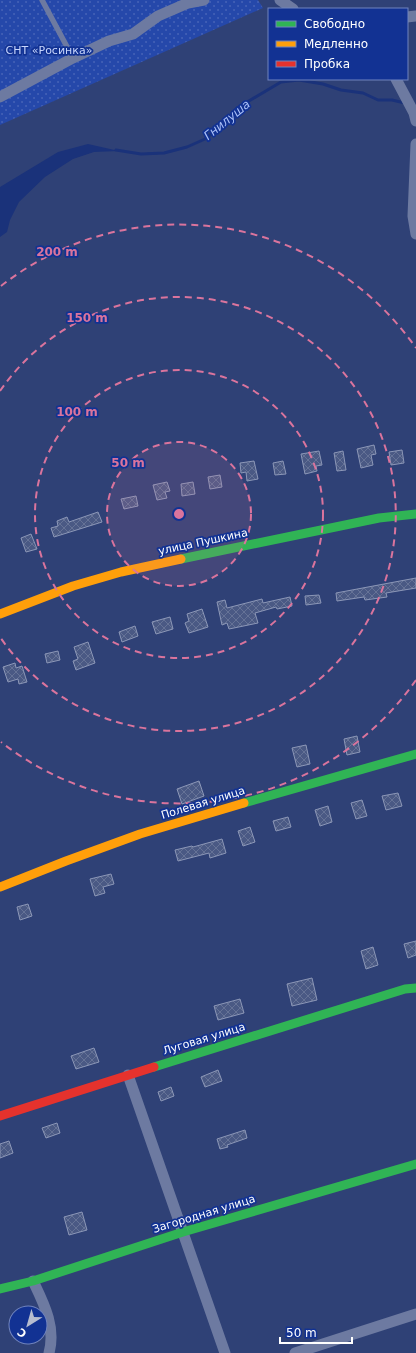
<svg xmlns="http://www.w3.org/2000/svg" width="416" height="1353" font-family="'DejaVu Sans',sans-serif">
  <defs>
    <pattern id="garden-dots" width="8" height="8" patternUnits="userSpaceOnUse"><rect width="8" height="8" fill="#2548aa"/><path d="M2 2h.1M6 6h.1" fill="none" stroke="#4663b7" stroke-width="1.8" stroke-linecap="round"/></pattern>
    <pattern id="building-cross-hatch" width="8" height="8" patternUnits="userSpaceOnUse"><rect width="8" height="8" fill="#4a5984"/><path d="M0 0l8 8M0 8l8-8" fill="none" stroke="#657296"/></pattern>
  </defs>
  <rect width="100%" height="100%" fill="#2f4176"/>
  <path fill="url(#garden-dots)" d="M0 0H258L263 8 0 125Z"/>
  <path fill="#1a327a" d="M88 144 119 151 94 152 73 159 45 177 19 202 10 220 7 232 0 237V187L58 152Z"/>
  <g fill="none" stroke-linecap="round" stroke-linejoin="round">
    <path stroke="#1a327a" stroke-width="3" d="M116 150 141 154 164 153 187 147 205 139 221 126 237 108 281 82 299 80 323 84 341 90 363 93 378 100H392L405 103"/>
  </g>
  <path fill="url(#building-cross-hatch)" stroke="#8c97b7" d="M374 445 376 454 371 455 373 465 361 468 357 449Z
    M402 450 404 463 391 465 389 452Z
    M319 451 322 465 316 466 317 471 305 474 301 454Z
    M343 451 346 470 337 471 334 453Z
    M254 461 258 479 247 481 246 472 241 473 240 463Z
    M283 461 286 474 275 475 273 463Z
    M220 475 222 487 210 489 208 477Z
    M167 482 170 491 165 492 167 498 157 500 153 485Z
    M193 482 195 494 182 496 181 484Z
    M136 496 138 506 124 509 121 499Z
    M98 512 102 522 54 537 51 528 58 526 57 521 67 517 69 522Z
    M31 534 37 549 26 552 21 538Z
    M416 578V588L386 593 387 597 365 600 364 597 337 601 336 593Z
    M319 595 321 603 306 605 305 596Z
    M290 597 292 606 277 609 276 607 255 613 258 623 229 629 227 623 222 625 217 602 225 600 227 608 262 599 263 603Z
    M202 609 208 627 189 633 185 623 189 621 187 614Z
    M170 617 173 629 156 634 152 622Z
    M135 626 138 636 122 642 119 632Z
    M88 642 95 663 76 670 73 661 78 659 74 647Z
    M58 651 60 660 47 663 45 654Z
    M15 663 16 668 22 666 27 682 19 684 18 679 8 682 3 667Z
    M357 736 360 752 347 755 344 739Z
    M306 745 310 764 297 767 292 748Z
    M199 781 204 796 182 804 177 789Z
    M398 793 402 806 386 810 382 796Z
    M362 800 367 816 356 819 351 803Z
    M328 806 332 822 320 826 315 810Z
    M288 817 291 827 276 831 273 821Z
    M250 827 255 842 243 846 238 831Z
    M222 839 226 853 210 858 209 853 178 861 175 850 192 846 193 847Z
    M111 874 114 884 103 887 105 893 95 896 90 879Z
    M28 904 32 916 20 920 17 907Z
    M416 941V955L408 958 404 944Z
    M373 947 378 965 366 969 361 951Z
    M312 978 317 1000 292 1006 287 984Z
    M240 999 244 1013 218 1020 214 1006Z
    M94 1048 99 1062 76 1069 71 1056Z
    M218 1070 222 1081 205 1087 201 1077Z
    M171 1087 174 1096 161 1101 158 1092Z
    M57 1123 60 1133 46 1138 42 1128Z
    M245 1130 247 1138 227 1145 228 1147 220 1149 217 1139Z
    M9 1141 13 1153 0 1158V1144Z
    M82 1212 87 1230 69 1235 64 1217Z"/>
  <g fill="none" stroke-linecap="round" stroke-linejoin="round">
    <path stroke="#6d7aa1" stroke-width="5.5" d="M42 0 73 58"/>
    <path stroke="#6d7aa1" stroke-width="11" d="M280 0 293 9
      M407 17 416 16
      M396 79 414 113 416 121
      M0 97 73 58 109 41 133 34 158 16 188 3 204 0
      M416 144 413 216 416 234
      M128 1075 225 1353
      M33 1281C44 1304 56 1327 49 1353
      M295 1353 416 1314"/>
    <path stroke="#30b455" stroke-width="9" d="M181 559 379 518 416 514
      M244 803 416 754
      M154 1067 405 989 416 988
      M0 1289 33 1281 183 1232 416 1164"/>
    <path stroke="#ff9f0a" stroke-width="9" d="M0 614 73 586 121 572 181 559
      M0 887 66 861 140 834 244 803"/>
    <path stroke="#e5322d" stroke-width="9" d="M0 1116 154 1067"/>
  </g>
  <circle cx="179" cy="514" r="72" fill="#da749d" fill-opacity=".12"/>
  <g fill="none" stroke="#da749d" stroke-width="2" stroke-dasharray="7 5">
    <circle cx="179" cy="514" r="72"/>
    <circle cx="179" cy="514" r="144"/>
    <path d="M0 391A217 217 0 1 1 0 637"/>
    <path d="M416 680A289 289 0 0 1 1 742M1 286A289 289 0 0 1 416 348"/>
  </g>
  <g text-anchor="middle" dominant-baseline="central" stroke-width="3.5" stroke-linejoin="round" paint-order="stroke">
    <g font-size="11" fill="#c8d6fd" stroke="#123293">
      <text x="49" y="50">СНТ «Росинка»</text>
    </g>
    <g font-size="11" fill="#fff" stroke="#123293">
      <text transform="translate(203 542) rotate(-12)">улица Пушкина</text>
      <text transform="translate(203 803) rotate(-17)">Полевая улица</text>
      <text transform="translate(204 1039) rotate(-17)">Луговая улица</text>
      <text transform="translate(204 1214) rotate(-17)">Загородная улица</text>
    </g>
    <g font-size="12" font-style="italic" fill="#acc1f9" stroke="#123293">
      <text transform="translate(227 120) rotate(-39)">Гнилуша</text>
    </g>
  </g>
  <circle cx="179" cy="514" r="6" fill="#da749d" stroke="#123293" stroke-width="2"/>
  <g font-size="12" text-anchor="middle" font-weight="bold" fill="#da749d" stroke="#123293" stroke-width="3.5" stroke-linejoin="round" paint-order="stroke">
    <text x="57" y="256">200 m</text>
    <text x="87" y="322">150 m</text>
    <text x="77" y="416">100 m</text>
    <text x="128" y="467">50 m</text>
  </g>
  <rect x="268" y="8" width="140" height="72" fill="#123293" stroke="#7184be"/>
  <rect x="276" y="21" width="20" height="6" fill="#30b455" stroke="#7184be"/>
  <text x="304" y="28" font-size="12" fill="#ffffff">Свободно</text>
  <rect x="276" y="41" width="20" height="6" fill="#ff9f0a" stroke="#7184be"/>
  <text x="304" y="48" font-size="12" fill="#ffffff">Медленно</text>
  <rect x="276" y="61" width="20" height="6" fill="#e5322d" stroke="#7184be"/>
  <text x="304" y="68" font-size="12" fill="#ffffff">Пробка</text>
  <g transform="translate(28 1325) rotate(217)"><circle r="19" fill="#123293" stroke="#7184be"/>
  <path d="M0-3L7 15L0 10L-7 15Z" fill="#b6bccf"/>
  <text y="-6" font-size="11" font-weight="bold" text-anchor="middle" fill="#ffffff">С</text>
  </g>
  <path d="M280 1337v6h72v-6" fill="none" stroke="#ffffff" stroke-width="2"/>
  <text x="286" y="1337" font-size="12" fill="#ffffff" stroke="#123293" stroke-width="3" paint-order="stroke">50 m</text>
</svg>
